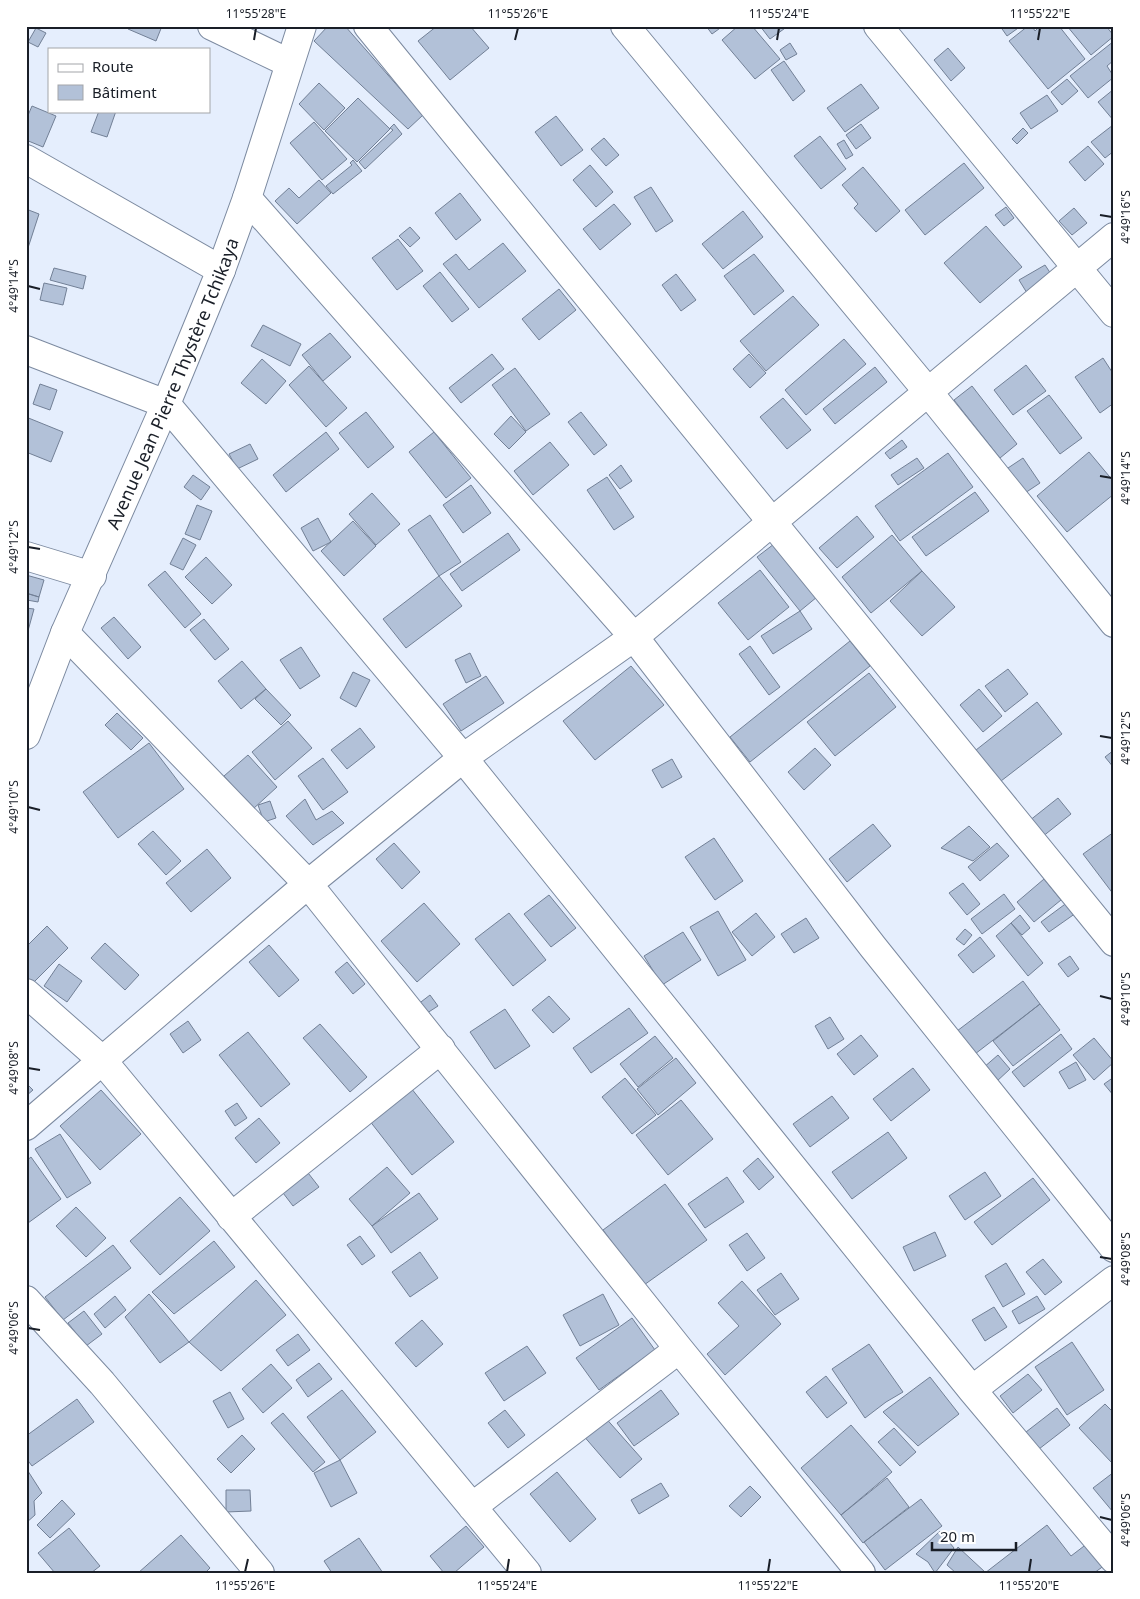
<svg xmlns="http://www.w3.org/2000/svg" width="1140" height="1599" font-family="'Noto Sans',sans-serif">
  <rect width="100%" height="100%" fill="#e5eefd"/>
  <path fill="#b2c1d8" stroke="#728096" d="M129 26H162L156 41 128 29Z
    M328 26H345L423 115 408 129 314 41Z
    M437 26H470L489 48 450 80 418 41Z
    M706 26H723L712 34Z
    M738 26H752L780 59 755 79 722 40Z
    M760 26H788L770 39Z
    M1000 26H1021L1007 36Z
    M1028 26H1032L1035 31 1040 26H1059L1085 59 1048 89 1009 41Z
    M1067 26H1106L1114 36 1091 55Z
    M36 28 46 33 38 47 28 42Z
    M1114 41V60L1107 66 1114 77 1088 98 1070 76Z
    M790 43 797 54 786 60 780 50Z
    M948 48 965 68 951 81 934 60Z
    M784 61 805 91 793 101 771 70Z
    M1067 79 1078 91 1062 105 1051 92Z
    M319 83 345 108 324 130 299 104Z
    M861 84 879 108 845 132 827 108Z
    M1114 89V121L1098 102Z
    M1047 95 1058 111 1031 129 1020 113Z
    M358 98 390 129 357 162 325 131Z
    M32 106 56 116 43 147 26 140V120Z
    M99 111H116L107 137 91 132Z
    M556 116 583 150 561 166 535 132Z
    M314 122 347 159 322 180 290 143Z
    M394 124 402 134 365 169 359 162 393 130 390 128Z
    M861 124 871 138 856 149 846 135Z
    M1113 125 1114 151 1105 158 1091 142Z
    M1023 128 1028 133 1017 144 1012 139Z
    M820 136 846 169 821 189 794 156Z
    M604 138 619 155 606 166 591 149Z
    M844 140 853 155 846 159 837 144Z
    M1088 146 1104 164 1085 181 1069 162Z
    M353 160 362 171 333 194 326 186 352 165 350 163Z
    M964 163 984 188 925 235 905 210Z
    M590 165 613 192 596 207 573 180Z
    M863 167 900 211 876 232 854 208 858 204 842 185Z
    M319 180 331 193 297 224 275 201 289 188 299 198Z
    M651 187 673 221 656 232 634 197Z
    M460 193 481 220 456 240 435 213Z
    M614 204 631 224 600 250 583 229Z
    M1006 207 1014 218 1004 226 995 215Z
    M1074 208 1087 223 1072 235 1059 221Z
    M26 209 39 214 26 254Z
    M743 211 763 237 723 269 702 244Z
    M986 226 1022 267 980 303 944 263Z
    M410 227 420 238 410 247 399 236Z
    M398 239 423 271 397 290 372 258Z
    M503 243 526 271 479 308 443 264 456 254 469 270Z
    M754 254 784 291 754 315 724 276Z
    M1045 265 1053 277 1027 293 1019 280Z
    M54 268 86 276 83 289 50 280Z
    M440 272 469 309 452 322 423 286Z
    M676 274 696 300 681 311 662 285Z
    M44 283 67 288 63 305 40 300Z
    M559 289 576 310 539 340 522 319Z
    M793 296 819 325 766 371 740 341Z
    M263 325 301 344 290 366 251 346Z
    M330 333 351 357 323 381 302 355Z
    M844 339 866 364 806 415 785 390Z
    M492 354 504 369 461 403 449 388Z
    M749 354 766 373 750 388 733 369Z
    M1103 358 1114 375V403L1100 413 1075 377Z
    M262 359 286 381 266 404 241 383Z
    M1026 365 1046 391 1013 415 994 390Z
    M309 366 347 408 326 427 289 385Z
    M875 367 887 382 835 424 823 409Z
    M515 368 550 414 526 431 492 385Z
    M40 384 57 390 50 410 33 404Z
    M972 386 1017 444 1000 458 954 400Z
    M1049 395 1082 438 1060 454 1027 411Z
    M783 398 811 430 787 449 760 417Z
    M366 412 394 447 368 468 339 433Z
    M581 412 607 445 594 455 568 422Z
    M511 416 526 432 509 449 494 434Z
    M26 417 63 432 51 462 26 452Z
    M326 432 339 449 286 492 273 475Z
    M434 432 471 478 446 498 409 452Z
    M902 440 907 447 890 459 885 453Z
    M550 442 569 465 533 495 514 471Z
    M250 444 258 459 237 469 229 454Z
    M1089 452 1114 482V494L1067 532 1037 496Z
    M948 453 973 487 900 541 875 506Z
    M917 458 924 468 898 485 891 475Z
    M1023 458 1040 483 1022 495 1005 470Z
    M621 465 632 481 620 489 609 475Z
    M193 475 210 487 201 500 184 487Z
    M607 477 634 517 614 530 587 490Z
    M471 485 491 513 463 533 443 505Z
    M975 492 989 511 926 556 912 537Z
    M372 493 400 524 376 545 349 514Z
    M197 505 212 511 200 540 185 534Z
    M430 515 461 562 439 576 408 530Z
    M857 516 874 537 837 568 819 548Z
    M318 518 331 542 313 551 301 528Z
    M353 521 376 546 344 576 321 551Z
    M508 533 520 550 462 591 450 574Z
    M892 535 922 571 871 613 842 577Z
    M183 538 196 545 183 570 170 564Z
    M774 544 817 597 800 611 757 557Z
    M206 557 232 585 212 604 185 577Z
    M760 570 789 607 748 640 718 603Z
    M165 571 201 614 185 628 148 585Z
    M922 571 955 607 922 636 890 601Z
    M26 575 44 580 39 597 26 593Z
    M439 576 462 606 406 648 383 619Z
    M29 594 39 597 38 602 27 600Z
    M26 608 34 609 26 638Z
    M800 611 812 629 773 654 761 636Z
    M114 617 141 647 128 659 101 628Z
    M204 619 229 649 215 660 190 630Z
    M850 641 870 666 750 762 730 737Z
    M750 646 780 687 769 695 739 654Z
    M301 647 320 676 300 689 280 660Z
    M470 653 481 676 466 683 455 660Z
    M242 661 266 689 241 709 218 681Z
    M631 666 664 705 595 760 563 721Z
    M1008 669 1028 694 1005 712 985 686Z
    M353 672 370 680 356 707 340 698Z
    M869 673 896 707 835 756 807 722Z
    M486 676 504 703 461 731 443 704Z
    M266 689 291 715 281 725 255 699Z
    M979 689 1002 716 983 732 960 705Z
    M1037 702 1062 734 1001 781 976 750Z
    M117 713 143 738 131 750 105 725Z
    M288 721 312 748 275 780 252 752Z
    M360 728 375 747 347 769 331 750Z
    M149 743 184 789 118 838 83 792Z
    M815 748 831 765 804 790 788 772Z
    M1114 750V768L1105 757Z
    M248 755 277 787 253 809 224 776Z
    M323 758 348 792 323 810 298 776Z
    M672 759 682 777 662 788 652 770Z
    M1058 798 1071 814 1042 837 1029 821Z
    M305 799 316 820 332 811 344 823 313 845 286 816Z
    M270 801 276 818 264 822 258 805Z
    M873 824 891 846 847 882 829 859Z
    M969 826 990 847 973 861 941 848Z
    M153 831 181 861 166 875 138 844Z
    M1114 832V895L1083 854Z
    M714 838 743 881 715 900 685 857Z
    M394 843 420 872 402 889 376 859Z
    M997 843 1009 856 980 881 968 867Z
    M207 849 231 878 191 912 166 883Z
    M1044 879 1061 900 1034 922 1017 902Z
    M963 883 980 904 967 915 949 893Z
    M1004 894 1015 909 982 934 971 919Z
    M549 895 576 928 551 947 524 914Z
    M1068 902 1076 913 1049 932 1041 922Z
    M424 903 460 944 417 982 381 941Z
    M718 911 746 960 718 976 690 927Z
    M509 913 546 960 513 986 475 939Z
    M756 913 775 937 752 956 732 932Z
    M1020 915 1030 928 1022 935 1011 923Z
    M806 918 819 938 794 953 781 934Z
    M1011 923 1043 963 1028 976 996 936Z
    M47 926 68 948 33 983 26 976V947Z
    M965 929 972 935 964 945 956 939Z
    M683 932 701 960 662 985 644 956Z
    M980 937 995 956 973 973 958 955Z
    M105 943 139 975 125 990 91 958Z
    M269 945 299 980 279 997 249 962Z
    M1070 956 1079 969 1068 977 1058 964Z
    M347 962 365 984 353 994 335 972Z
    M59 964 82 981 67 1002 44 986Z
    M1023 981 1040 1004 975 1054 957 1031Z
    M430 995 438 1006 424 1015 417 1005Z
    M549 996 570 1019 553 1033 532 1010Z
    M1040 1004 1060 1030 1013 1066 993 1041Z
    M629 1008 648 1033 591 1073 573 1048Z
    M505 1009 530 1046 495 1069 470 1032Z
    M830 1017 844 1039 828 1049 815 1026Z
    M188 1021 201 1040 183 1053 170 1034Z
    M320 1024 367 1077 350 1092 303 1038Z
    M248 1032 290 1084 261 1107 219 1055Z
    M1061 1034 1072 1049 1024 1087 1012 1072Z
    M861 1035 878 1056 854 1075 837 1054Z
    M655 1036 673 1058 638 1087 620 1064Z
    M1094 1038 1114 1062 1094 1080 1073 1055Z
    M998 1055 1010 1069 996 1082 983 1068Z
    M676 1058 696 1083 658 1115 637 1089Z
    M1076 1062 1086 1080 1069 1089 1059 1072Z
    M913 1068 930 1090 891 1121 873 1099Z
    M1114 1077V1096L1104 1084Z
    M625 1078 656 1115 632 1134 602 1097Z
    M26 1083 33 1090 26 1096Z
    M411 1088 454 1142 412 1175 369 1120Z
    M101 1090 141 1134 100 1170 60 1126Z
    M832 1096 849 1118 810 1147 793 1124Z
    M681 1100 713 1139 668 1175 636 1135Z
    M237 1103 247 1118 235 1126 225 1111Z
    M259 1118 280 1143 256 1163 235 1138Z
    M888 1132 907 1158 852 1199 832 1172Z
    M60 1134 91 1183 67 1198 35 1149Z
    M31 1157 61 1199 28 1223 26 1220V1161Z
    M758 1158 774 1177 759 1190 743 1171Z
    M387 1167 410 1193 372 1226 349 1199Z
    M305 1169 319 1187 293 1206 280 1189Z
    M985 1172 1001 1196 965 1220 949 1196Z
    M727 1177 744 1202 705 1228 688 1204Z
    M1033 1178 1050 1200 992 1245 974 1222Z
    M665 1184 707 1240 644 1285 603 1230Z
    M419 1193 438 1219 391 1253 372 1226Z
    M180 1197 210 1231 160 1275 130 1241Z
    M76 1207 106 1238 86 1257 56 1226Z
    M935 1232 946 1256 914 1271 903 1247Z
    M747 1233 765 1258 747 1271 729 1245Z
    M360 1236 375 1256 362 1265 347 1245Z
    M214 1241 235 1267 174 1314 152 1292Z
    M113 1245 131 1268 63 1320 45 1297Z
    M420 1252 438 1278 410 1297 392 1272Z
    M1043 1259 1062 1282 1045 1295 1026 1272Z
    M1006 1263 1025 1294 1003 1307 985 1276Z
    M781 1273 799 1299 775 1315 757 1290Z
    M256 1280 286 1315 221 1371 189 1342Z
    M742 1281 781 1324 725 1375 707 1354 739 1326 718 1303Z
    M149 1294 189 1342 160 1363 125 1317Z
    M603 1294 619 1325 580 1346 563 1315Z
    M115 1296 126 1310 105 1328 94 1314Z
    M1037 1296 1045 1309 1019 1324 1012 1311Z
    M994 1307 1007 1327 985 1341 972 1320Z
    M84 1311 102 1334 86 1346 68 1323Z
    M632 1318 655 1350 599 1390 576 1358Z
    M422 1320 443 1344 416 1367 395 1343Z
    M298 1334 310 1350 288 1366 276 1350Z
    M1072 1342 1104 1390 1067 1415 1035 1367Z
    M869 1344 903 1392 886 1402 865 1418 832 1369Z
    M527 1346 546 1373 504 1401 485 1373Z
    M319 1363 332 1379 308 1397 296 1380Z
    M271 1364 292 1388 263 1413 242 1389Z
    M1028 1374 1042 1390 1013 1413 1000 1396Z
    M826 1376 847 1403 827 1418 806 1392Z
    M930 1377 959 1414 918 1446 883 1412Z
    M342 1390 376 1432 340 1460 307 1417Z
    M661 1390 679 1414 634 1446 617 1423Z
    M230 1392 244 1419 228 1428 213 1401Z
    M77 1399 94 1422 32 1466 26 1458V1436Z
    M1105 1404 1114 1413V1461L1112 1463 1079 1428Z
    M1057 1408 1070 1425 1039 1449 1026 1432Z
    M505 1410 525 1435 508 1448 488 1423Z
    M283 1413 325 1462 313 1472 271 1423Z
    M603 1415 642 1459 620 1478 582 1434Z
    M851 1425 892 1472 841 1515 801 1468Z
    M894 1428 916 1452 900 1466 878 1442Z
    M242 1435 255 1449 231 1473 217 1459Z
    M340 1460 357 1493 331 1507 314 1473Z
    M26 1468 42 1493 34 1501 35 1515 26 1523Z
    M557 1472 596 1519 570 1542 530 1494Z
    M1114 1472V1512H1113L1093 1488Z
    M887 1478 909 1507 863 1543 841 1515Z
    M661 1483 669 1496 639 1514 631 1500Z
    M750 1486 761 1497 741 1517 729 1506Z
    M226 1490H250L251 1511 226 1512Z
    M921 1499 942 1526 885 1570 864 1542Z
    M62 1500 75 1514 50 1538 37 1525Z
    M1047 1525 1071 1556 1088 1543 1105 1565 1094 1573H1079L1077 1571 1075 1573H985Z
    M466 1526 484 1547 454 1573H444L430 1556Z
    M69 1528 100 1566 91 1573H55L38 1553Z
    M940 1531 954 1548 935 1573 928 1562 916 1554Z
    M181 1535 210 1568 205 1573H138Z
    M359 1538 383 1573H332L324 1561Z
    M958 1547 985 1572 984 1573H956L947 1565Z"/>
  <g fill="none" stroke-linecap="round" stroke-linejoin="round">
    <defs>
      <path id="minor" d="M212 26 289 63
        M368 26 1114 942
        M625 26 929 393 1114 623
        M878 26 1114 313
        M26 159 221 270
        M247 198 634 637 873 947 1114 1248
        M26 350 166 404 463 758 972 1390 1114 1559
        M26 556 92 576
        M65 633 308 884 679 1349 861 1573
        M26 993 102 1060 527 1573
        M26 1126 308 884 463 758 634 637 1114 237
        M231 1217 441 1049
        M26 1300 102 1383 260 1573
        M972 1390 1114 1280
        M472 1507 679 1349"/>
      <g id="tertiary">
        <path id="s1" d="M26 735 65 633 166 404 221 270 247 198 302 26"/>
      </g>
    </defs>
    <use href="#minor" stroke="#7c8aa0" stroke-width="30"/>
    <use href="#tertiary" stroke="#7c8aa0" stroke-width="30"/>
    <use href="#minor" stroke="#fff" stroke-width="28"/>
    <use href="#tertiary" stroke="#fff" stroke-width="28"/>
  </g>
  <path fill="none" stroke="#191e27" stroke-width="2" d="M254 40 256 28M515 40 518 28M777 40 779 28M1038 40 1040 28M1100 215 1112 217M28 286 40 289M1100 476 1112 478M28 547 40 549M1100 736 1112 738M28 807 40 810M1100 996 1112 999M28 1068 40 1070M1100 1257 1112 1259M28 1328 40 1330M1100 1517 1112 1520M245 1572 248 1559M507 1572 509 1559M768 1572 770 1559M1029 1572 1031 1559"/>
  <g text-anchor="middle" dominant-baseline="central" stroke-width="4.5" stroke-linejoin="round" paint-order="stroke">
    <g font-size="18" fill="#191e27" stroke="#fff">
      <text stroke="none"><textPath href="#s1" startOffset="381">Avenue Jean Pierre Thystère Tchikaya</textPath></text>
    </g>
  </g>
  <rect width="1140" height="1599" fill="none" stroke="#ffffff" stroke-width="55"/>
  <rect x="48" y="48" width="162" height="65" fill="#ffffff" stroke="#a3a5a9"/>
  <rect x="58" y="64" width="25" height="8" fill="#ffffff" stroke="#a3a5a9"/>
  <text x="92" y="72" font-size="15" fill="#191e27">Route</text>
  <rect x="58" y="85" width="25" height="15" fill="#b2c1d8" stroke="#a3a5a9"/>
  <text x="92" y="98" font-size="15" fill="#191e27">Bâtiment</text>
  <path d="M932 1542v8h84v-8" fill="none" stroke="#191e27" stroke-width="2.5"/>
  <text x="940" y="1542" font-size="15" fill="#191e27" stroke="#ffffff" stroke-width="4" paint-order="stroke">20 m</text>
  <rect x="28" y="28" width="1084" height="1544" fill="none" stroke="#191e27" stroke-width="2"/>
  <g font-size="12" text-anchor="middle" fill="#191e27">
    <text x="256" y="18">11°55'28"E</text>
    <text x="518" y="18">11°55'26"E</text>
    <text x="779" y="18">11°55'24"E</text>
    <text x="1040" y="18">11°55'22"E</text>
    <text transform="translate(1126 217) rotate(-90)" y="4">4°49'16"S</text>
    <text transform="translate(14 286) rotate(-90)" y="4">4°49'14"S</text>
    <text transform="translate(1126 478) rotate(-90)" y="4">4°49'14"S</text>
    <text transform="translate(14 547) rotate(-90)" y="4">4°49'12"S</text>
    <text transform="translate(1126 738) rotate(-90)" y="4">4°49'12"S</text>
    <text transform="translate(14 807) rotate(-90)" y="4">4°49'10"S</text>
    <text transform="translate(1126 999) rotate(-90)" y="4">4°49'10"S</text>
    <text transform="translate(14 1068) rotate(-90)" y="4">4°49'08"S</text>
    <text transform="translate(1126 1259) rotate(-90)" y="4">4°49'08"S</text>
    <text transform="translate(14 1328) rotate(-90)" y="4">4°49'06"S</text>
    <text transform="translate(1126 1520) rotate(-90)" y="4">4°49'06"S</text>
    <text x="245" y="1590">11°55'26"E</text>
    <text x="507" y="1590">11°55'24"E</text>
    <text x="768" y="1590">11°55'22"E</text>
    <text x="1029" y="1590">11°55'20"E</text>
  </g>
</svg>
